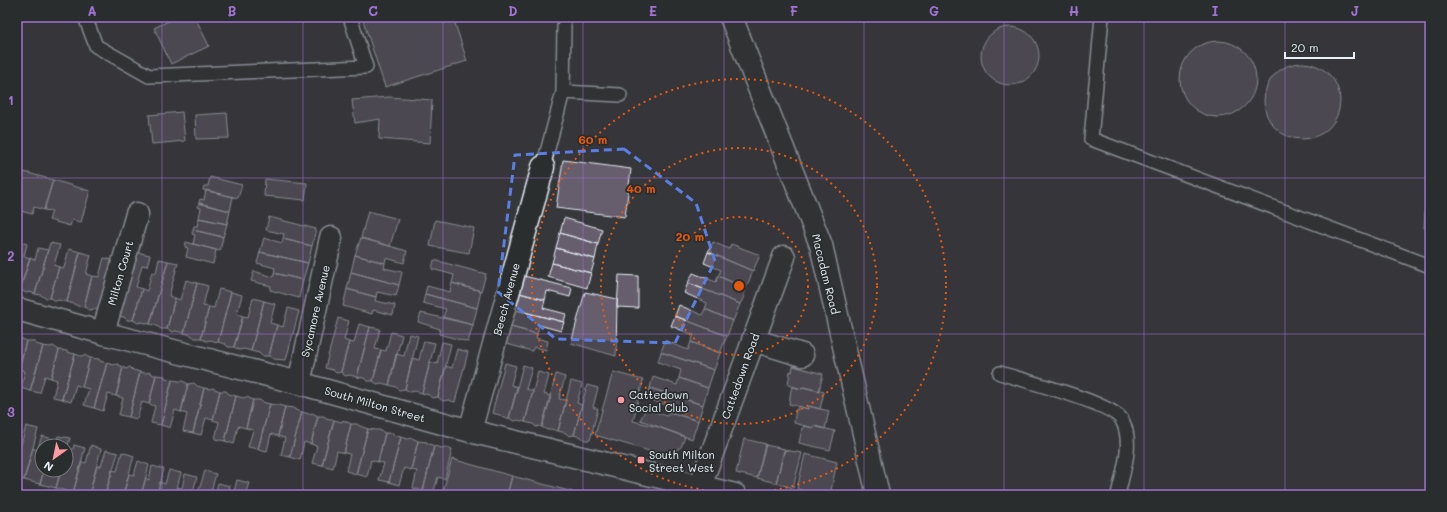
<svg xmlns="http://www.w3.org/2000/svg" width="1447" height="512" font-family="Mali,sans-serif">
  <rect width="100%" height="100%" fill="#36373b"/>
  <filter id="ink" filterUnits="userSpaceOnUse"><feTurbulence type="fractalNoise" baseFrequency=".025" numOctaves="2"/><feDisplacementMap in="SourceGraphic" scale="8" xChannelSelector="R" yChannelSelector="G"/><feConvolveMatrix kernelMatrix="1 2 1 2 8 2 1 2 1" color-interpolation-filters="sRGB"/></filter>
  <g filter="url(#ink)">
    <path fill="#665d6d" stroke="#e8f1f8" d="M177 17H195L209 46 171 64 154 28Z
      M362 17H453L467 61 385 87Z
      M981 56a29 29 0 1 1 58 0a29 29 0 1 1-58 0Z
      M1180 79a38 38 0 1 1 76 0a38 38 0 1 1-76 0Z
      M1264 101a38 38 0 1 1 76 0a38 38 0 1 1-76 0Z
      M389 97 432 100 430 143 379 139 380 119 355 123 352 100Z
      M182 112 185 141 152 144 149 115Z
      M227 113 229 138 196 139 195 115Z
      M563 160 631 169 625 217 556 208Z
      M17 170 53 180 44 210 34 207 32 214 17 210Z
      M210 177 242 185 238 198 203 190 204 186H208Z
      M265 179 307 183 305 200 264 196Z
      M53 180 90 191 81 222 72 220 70 226 49 220 52 211 44 210Z
      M206 190 233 197 230 211 199 203 200 199 204 200Z
      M1426 196H1430V228H1424Z
      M199 203 230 211 227 224 199 218 201 208 198 207Z
      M368 211 398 219 390 246 361 238Z
      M269 217 316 229 312 246 283 239 284 234 266 230Z
      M199 218 227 224 223 237 193 230 194 226H197Z
      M564 218 602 229 598 244 560 233Z
      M435 220 474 228 469 253 430 246Z
      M193 230 223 237 220 251 193 244 195 235 192 234Z
      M560 233 598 244 595 259 556 248Z
      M264 238 282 243 283 239 312 246 308 263 260 252Z
      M361 238 407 251 404 263 386 258 385 263 355 255Z
      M17 241 27 244 24 256 30 258 20 289H17Z
      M186 242 216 250 213 264 186 257 188 248 185 247Z
      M713 242 729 249 731 244 760 255 753 271 708 252Z
      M50 243 60 245 54 265 59 267 50 298H45L41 295 35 294Z
      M38 248 48 250 35 294 30 292 26 293 20 289 30 258 35 260Z
      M556 248 595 259 591 273 552 263Z
      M69 249 80 252 67 302 59 300 55 301 50 298 59 267 64 268Z
      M132 251 150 255 147 266 142 265 136 287 142 289 133 320H127L124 317 116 316Z
      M80 252 91 255 86 274 92 276 84 307 78 306 74 304 67 302Z
      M260 252 308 263 303 280 274 273 275 268 257 263Z
      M708 252 753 271 746 288 718 276 721 270 704 263Z
      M355 255 385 263 384 268 402 272 399 285 351 272Z
      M104 258 115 261 102 311 94 309 90 310 84 307 92 276 99 277Z
      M159 259 168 261 150 324 142 322 138 323 133 320 142 289 147 291 152 272 156 273Z
      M434 260 486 274 481 291 452 283 454 275 432 269Z
      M168 261 178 263 169 296 175 298 167 329H161L157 326 150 324Z
      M552 263 591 273 587 288 548 277Z
      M254 271 273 277 274 273 303 280 299 298 270 290 271 286 251 281Z
      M351 272 399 285 396 296 377 292 376 297 347 289Z
      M693 273 716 282 718 276 746 288 743 299 740 304 688 283Z
      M520 275 572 288 570 297 547 291 545 300 516 292Z
      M619 275 638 276V308L617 307Z
      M186 280 197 283 184 333 176 331 172 332 167 329 175 298 180 300Z
      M197 283 208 286 203 306 209 307 201 338H195L191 335 184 333Z
      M452 283 481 291 477 308 425 294 427 286 450 292Z
      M688 283 740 304 733 321 705 309 707 303 684 293Z
      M219 289 231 292 218 342 210 340 206 341 201 338 209 307 214 308Z
      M347 289 376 297 375 301 395 305 393 315 373 310 372 314 343 306Z
      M231 292 242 295 237 314 243 316 234 347H228L225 344 218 342Z
      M516 292 545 300 543 308 566 314 564 322 512 309Z
      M585 292 617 299 616 356 571 343Z
      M425 294 477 308 473 325 443 317 446 309 423 303Z
      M253 298 264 301 251 351 244 349 239 350 234 347 243 316 248 317Z
      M264 301 275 304 270 323 277 325 269 356H262L259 353 251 351Z
      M679 305 702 315 705 309 733 321 727 336 675 316Z
      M288 308 299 311 286 360 274 359 269 356 277 325 283 327Z
      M512 309 564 322 561 331 539 325 537 334 507 326Z
      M421 313 473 325 468 342 439 334 440 329 418 322Z
      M675 316 727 336 720 353 691 342 694 335 671 326Z
      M338 318 349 321 344 340 349 342 341 372 336 373 333 370 325 368Z
      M359 324 370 327 357 377 350 375 345 376 341 372 349 342 354 343Z
      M507 326 537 334 536 338 548 341 546 350 534 347 532 351 503 343Z
      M370 327 380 329 375 349 381 350 373 381H367L364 378 357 377Z
      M391 332 402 335 389 385 381 383 377 384 373 381 381 350 386 351Z
      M409 334 418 336 405 389 399 390 396 387 389 385 396 354 404 356Z
      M19 337 26 341 19 369H17V338Z
      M26 341H33L36 344 43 346 30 391 21 388 25 371 19 369Z
      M424 341 435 343 422 393 415 391 410 392 405 389 412 358 419 360Z
      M665 341 688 350 691 342 720 353 716 365 714 370 661 352Z
      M442 342 451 344 438 397 432 398 429 395 422 393 430 362 437 364Z
      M43 346 50 347 53 346 59 350 51 378 45 376 40 393 30 391Z
      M457 349 468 352 455 402 448 400 443 401 438 397 446 366 452 368Z
      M59 350 67 351V352L75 354 62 399 53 397 57 380 51 378Z
      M661 352 714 370 708 388 679 378 681 370 658 362Z
      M75 354 81 356 84 355 90 358 82 387 76 385 71 402 62 399Z
      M90 358 99 359 100 361 107 363 94 408 84 405 89 389 82 387Z
      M107 363 113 365 117 364 123 367 116 396 108 394 103 411 94 408Z
      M505 363 516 366 511 385 518 387 509 418H503L500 415 492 413Z
      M523 365 532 368 526 389 533 391 525 422 518 420 514 421 509 418Z
      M793 366 823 374 819 391 803 387 802 389 788 385 790 371 792 372Z
      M123 367 126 369 130 367 133 370 140 372 129 417 119 415 123 398 116 396Z
      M140 372 146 373 150 372 153 375H156L149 404 142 402 137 419 129 417Z
      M538 372 549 375 544 394 551 396 542 427 539 426 536 427 533 424 525 422Z
      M613 372 643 380 633 421 658 427 685 437 681 447 666 456 595 435Z
      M556 374 565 377 559 399 566 400 558 431 551 429 547 430 542 427Z
      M156 375 165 376V378L172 380 161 425 151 423 155 406 149 404Z
      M653 377 677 385 679 378 708 388 703 405 650 388Z
      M172 380 179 381H183L188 384 181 412 175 410 170 428 161 425Z
      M571 381 582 384 577 403 582 405 574 435 569 436 566 433 558 431Z
      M194 383 197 386 204 388 193 433 183 431 187 414 181 412 188 384Z
      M587 385 598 388 593 407 598 409 590 440H585L581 437 574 435Z
      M793 387 802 389 803 387 824 392 820 409 808 406V409L789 404 791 390H792Z
      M204 388 210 389 212 388 220 391 213 420 206 418 201 435 193 433Z
      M650 388 703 405 698 421 669 412 670 406 647 399Z
      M220 391H226L229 394 236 396 225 441 215 439 219 422 213 420Z
      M236 396 243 398 247 397 253 400 246 428 238 426 234 444 225 441Z
      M253 400H260L262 402 270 404 258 449 248 447 253 430 246 428Z
      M270 404 276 405H279L285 407 278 436 271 434 267 451 258 449Z
      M798 406 808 409V406L829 411 825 429 814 426 813 428 794 423 796 409 798 410Z
      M285 407 294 408 295 410 302 412 290 457 281 455 285 438 278 436Z
      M646 409 667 416 669 412 698 421 692 439 640 420Z
      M302 412 309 414 312 413 318 416 311 444 304 442 300 460 290 457Z
      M318 416H324L326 418 334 420 322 465 312 463 317 446 311 444Z
      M334 420 342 422 343 420 351 424 344 453 337 451 333 468 322 465Z
      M351 424H357L360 426 368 429 356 474 346 471 350 454 344 453Z
      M17 425 21 426 17 446Z
      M26 426 38 429 24 480 17 478V444L21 445Z
      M804 426 813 428 814 426 835 431 830 450 799 443 802 428 803 429Z
      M368 429 376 430H379L385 433 378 462 371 460 367 477 356 474Z
      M385 433H393V435L401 437 389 482 379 480 384 463 378 462Z
      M42 436 53 439 51 446H42V470H44L40 484 24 480 33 448 37 450Z
      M58 436 70 438 66 452V446H55Z
      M401 437 408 439 412 438 418 441 411 470 404 468 399 485 389 482Z
      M744 439 766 444 757 478 736 473Z
      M418 441 427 442V443L434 446 423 491 413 488 417 471 411 470Z
      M74 445 85 448 73 493 56 488 61 470H66V458L70 459Z
      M91 445 101 449 89 495H82L73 493 82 462 86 463Z
      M765 445 785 449 776 483 757 478Z
      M434 446 442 448 446 447 452 450 445 479 438 477 433 494 423 491Z
      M106 450 118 453 105 495H89L97 466H101Z
      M784 450 802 453 793 488 776 483Z
      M122 452 134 456 123 495H105L112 470 117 471Z
      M805 454 837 462 830 495H820L797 489Z
      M452 459 512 476 507 495H442Z
      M138 461 149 465 141 495H123L129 474 134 475Z
      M152 466 164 469 157 495H141L146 478 149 480Z
      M44 470H61L56 488 40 484Z
      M169 470 181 473 175 495H157L160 482 165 484Z
      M205 471 216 474 210 495H192L193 491 198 493Z
      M185 474 197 477 192 495H175L177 487 182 488Z
      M512 476 573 492 572 495H507Z
      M237 480 249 483 245 495H233Z
      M218 483 230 486 228 495H215Z"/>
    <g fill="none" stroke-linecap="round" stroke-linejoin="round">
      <defs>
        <path id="service" d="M85 17 96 46 149 76 366 67 350 17
          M1102 17 1091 139 1430 266
          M563 92 620 95
          M543 167 563 92 564 26
          M1000 373C1022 380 1113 403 1122 420 1134 443 1123 471 1118 495"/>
        <path id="minor" d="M17 309 103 333 299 383 470 431 735 495
          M103 333 137 214
          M753 340 802 355
          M299 383 331 238
          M470 431 543 167
          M699 495 700 486 784 257"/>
        <path id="tertiary" d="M731 17 821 245 878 495"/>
      </defs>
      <use href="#service" stroke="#e8f1f8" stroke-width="16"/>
      <use href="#minor" stroke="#e8f1f8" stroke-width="25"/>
      <use href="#tertiary" stroke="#e8f1f8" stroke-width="25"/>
      <use href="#service" stroke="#2a2d2e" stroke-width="13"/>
      <use href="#minor" stroke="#2a2d2e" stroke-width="22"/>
      <use href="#tertiary" stroke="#2a2d2e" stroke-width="22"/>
    </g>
  </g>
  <path d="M0 0H1447V512H0ZM624 149 696 203 715 261 675 343 556 339 498 292 515 155Z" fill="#36373b" fill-opacity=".55" fill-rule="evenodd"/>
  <path fill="none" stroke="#5a7fe2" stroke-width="3" stroke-dasharray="8 5" stroke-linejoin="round" d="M624 149 696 203 715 261 675 343 556 339 498 292 515 155Z"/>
  <path fill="none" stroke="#a171d3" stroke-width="1" stroke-opacity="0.55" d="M162 17V495M303 17V495M443 17V495M583 17V495M724 17V495M864 17V495M1004 17V495M1144 17V495M1285 17V495M17 178H1430M17 334H1430"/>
  <g fill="none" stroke="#e8590c" stroke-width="2" stroke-dasharray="2 4">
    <circle cx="739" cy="286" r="69"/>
    <circle cx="739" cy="286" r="138"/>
    <circle cx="739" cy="286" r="207"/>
  </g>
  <g fill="#ff9aa2" stroke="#2a2d2e" stroke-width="1.5">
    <circle cx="621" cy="400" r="4"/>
    <rect x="637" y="456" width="8" height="8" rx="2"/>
  </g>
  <g text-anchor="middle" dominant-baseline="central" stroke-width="3.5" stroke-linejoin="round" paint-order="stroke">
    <g font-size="11" fill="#e8f1f8" stroke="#2a2d2e">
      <text transform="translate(120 273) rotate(-74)">Milton Court</text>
      <text transform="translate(826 274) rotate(76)">Macadam Road</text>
      <text transform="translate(506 299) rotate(-75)">Beech Avenue</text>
      <text transform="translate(315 311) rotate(-77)">Sycamore Avenue</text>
      <text transform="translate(740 376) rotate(-70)">Cattedown Road</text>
      <text transform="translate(375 404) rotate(16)">South Milton Street</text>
    </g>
    <g font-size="11" fill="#e8f1f8" stroke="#2a2d2e" text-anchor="start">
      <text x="629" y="394">Cattedown<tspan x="629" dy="13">Social Club</tspan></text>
      <text x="649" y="454">South Milton<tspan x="649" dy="13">Street West</tspan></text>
    </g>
  </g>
  <circle cx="739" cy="286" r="6" fill="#e8590c" stroke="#2a2d2e" stroke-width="2"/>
  <g font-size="12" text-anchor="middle" font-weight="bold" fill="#e8590c" stroke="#2a2d2e" stroke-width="3.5" stroke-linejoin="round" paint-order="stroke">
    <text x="593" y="144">60 m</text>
    <text x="641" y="193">40 m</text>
    <text x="690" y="241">20 m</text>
  </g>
  <rect width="1447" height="512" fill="none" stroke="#2a2d2e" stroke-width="44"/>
  <g transform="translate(54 458) rotate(213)"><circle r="19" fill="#2a2d2e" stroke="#767b7f"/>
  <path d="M0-3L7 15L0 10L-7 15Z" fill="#ff9aa2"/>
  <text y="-6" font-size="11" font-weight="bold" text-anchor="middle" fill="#e8f1f8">N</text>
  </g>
  <path d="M1285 52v6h69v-6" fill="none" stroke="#e8f1f8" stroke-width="2"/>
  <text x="1291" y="52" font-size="12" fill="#e8f1f8" stroke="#2a2d2e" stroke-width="3" paint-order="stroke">20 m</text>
  <rect x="22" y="22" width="1403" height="468" fill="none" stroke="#a171d3" stroke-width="1.5"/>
  <g font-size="13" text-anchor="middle" font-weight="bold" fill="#a171d3">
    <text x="92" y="16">A</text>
    <text x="232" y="16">B</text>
    <text x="373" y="16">C</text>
    <text x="513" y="16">D</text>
    <text x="653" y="16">E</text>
    <text x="794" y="16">F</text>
    <text x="934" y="16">G</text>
    <text x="1074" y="16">H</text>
    <text x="1215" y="16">I</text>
    <text x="1355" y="16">J</text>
    <text x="11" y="105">1</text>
    <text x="11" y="261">2</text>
    <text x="11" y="417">3</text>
  </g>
</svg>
